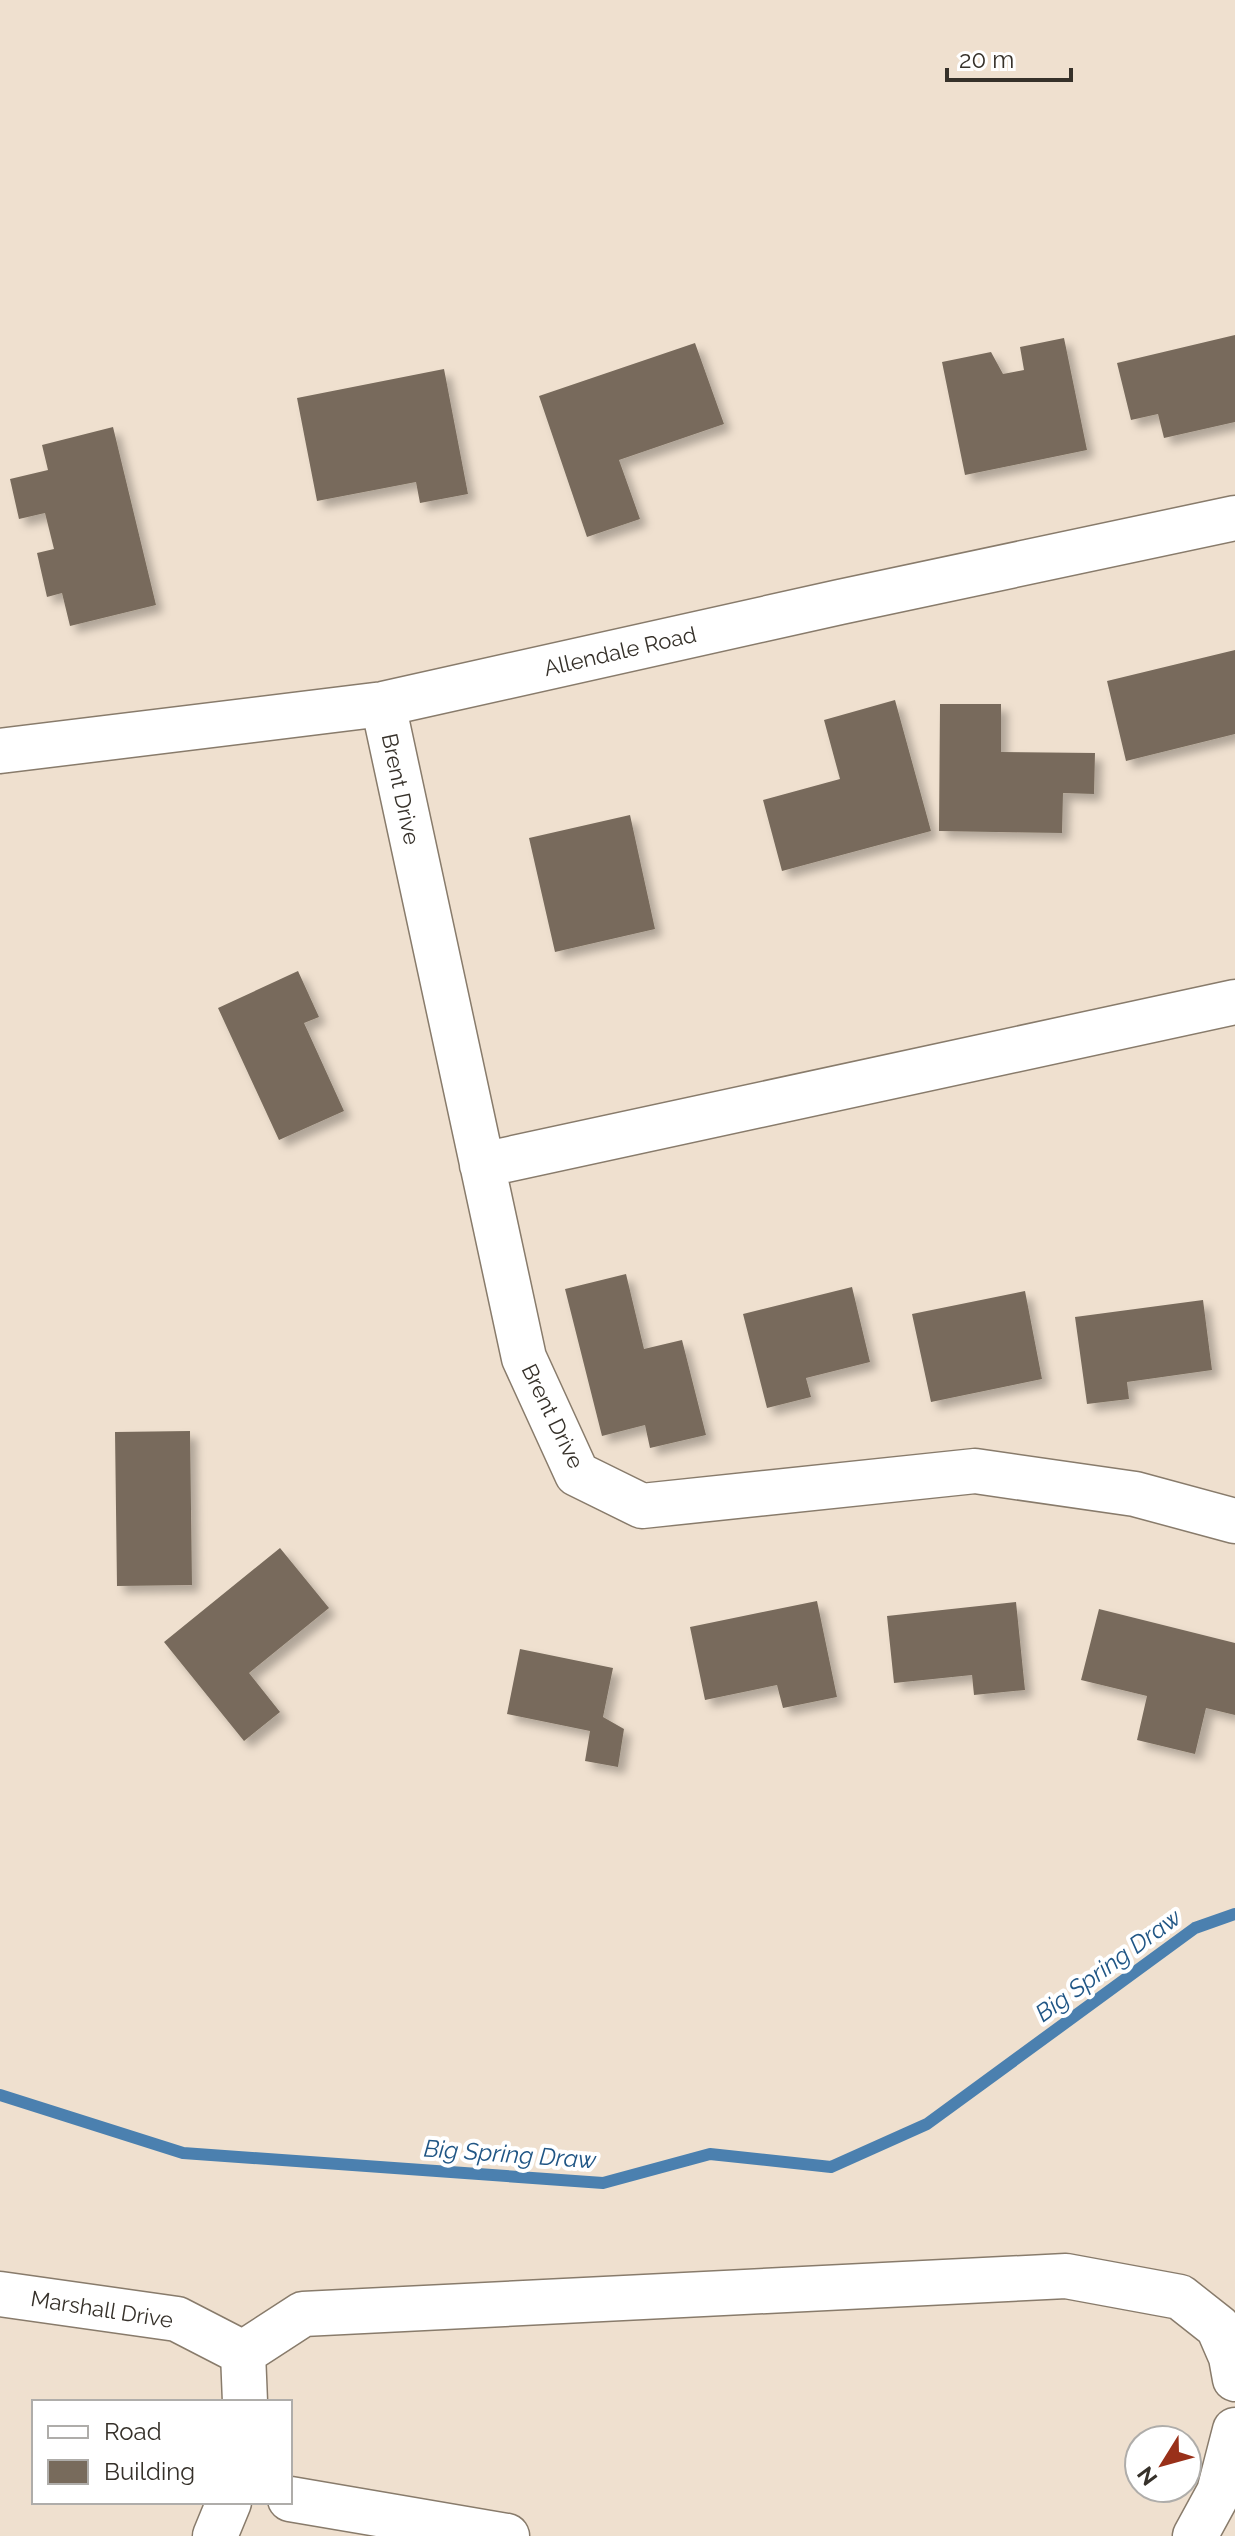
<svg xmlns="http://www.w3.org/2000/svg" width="1235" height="2536" font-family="Raleway,sans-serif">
  <defs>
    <filter id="shadow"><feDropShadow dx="7" dy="7" stdDeviation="4" flood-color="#0004"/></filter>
  </defs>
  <rect width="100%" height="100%" fill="#efe0cf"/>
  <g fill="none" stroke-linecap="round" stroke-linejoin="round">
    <path stroke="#4b80af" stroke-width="12" d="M0 2095 183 2153 603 2183 710 2154 831 2167 927 2124 1195 1928 1235 1914"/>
  </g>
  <path fill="#786b5c" filter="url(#shadow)" d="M1235 335V422L1164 438 1158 414 1131 420 1117 363Z
    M1064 338 1087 450 965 475 942 362 991 352 1003 374 1024 370 1020 347Z
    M695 343 724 424 619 460 640 519 587 537 539 396Z
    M444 369 468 494 420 503 416 482 317 501 297 398Z
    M113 427 156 605 70 626 62 593 47 597 37 553 54 549 45 513 19 519 10 479 48 470 42 445Z
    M1235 650V734L1126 761 1107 681Z
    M895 700 931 831 782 871 763 800 840 779 824 720Z
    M940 704H1001V752L1095 753 1094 794 1063 793 1062 833 939 831Z
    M630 815 655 929 555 952 529 838Z
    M298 971 319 1017 304 1023 344 1111 279 1140 218 1008Z
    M626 1274 644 1349 682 1340 706 1435 650 1448 645 1425 602 1436 565 1289Z
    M852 1287 870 1362 806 1378 811 1397 767 1408 743 1314Z
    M1025 1291 1042 1379 931 1402 912 1314Z
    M1203 1300 1212 1370 1127 1382 1129 1399 1087 1404 1075 1317Z
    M190 1431 192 1585 117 1586 115 1432Z
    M280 1548 329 1608 249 1673 280 1712 244 1741 164 1642Z
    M817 1601 837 1697 783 1708 777 1685 705 1700 690 1627Z
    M1016 1602 1025 1690 974 1695 972 1675 894 1683 887 1616Z
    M1099 1609 1235 1643V1715L1206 1708 1195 1754 1137 1740 1147 1696 1081 1680Z
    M520 1649 613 1668 603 1717 624 1729 618 1767 585 1761 590 1731 507 1714Z"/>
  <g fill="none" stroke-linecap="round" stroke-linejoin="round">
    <defs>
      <path id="minor" d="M383 704 524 1358 577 1474 642 1506 975 1471 1135 1494 1235 1521
        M0 751 383 704 840 602 1235 518
        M482 1165 1235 1002
        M0 2294 177 2319 243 2353 245 2402
        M243 2353 303 2314 1066 2276 1180 2297 1218 2327 1231 2357 1235 2379
        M290 2499 507 2536
        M215 2536 229 2502
        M1195 2536 1219 2492 1235 2430"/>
    </defs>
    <use href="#minor" stroke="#887b6b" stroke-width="47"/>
    <use href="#minor" stroke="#fff" stroke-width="44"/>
  </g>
  <g text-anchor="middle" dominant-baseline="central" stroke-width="8" stroke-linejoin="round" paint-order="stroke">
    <g font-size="22" fill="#36312a" stroke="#fff">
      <text transform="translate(620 651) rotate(-13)">Allendale Road</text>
      <text transform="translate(401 789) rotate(78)">Brent Drive</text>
      <text transform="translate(553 1416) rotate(64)">Brent Drive</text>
      <text transform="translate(102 2309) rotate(9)">Marshall Drive</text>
    </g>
    <g font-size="24" font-style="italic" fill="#205685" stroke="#fff">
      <text transform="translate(1108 1965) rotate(-36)">Big Spring Draw</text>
      <text transform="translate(510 2154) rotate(4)">Big Spring Draw</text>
    </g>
  </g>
  <rect x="32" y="2400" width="260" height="104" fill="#ffffff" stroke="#afadaa" stroke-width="2"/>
  <rect x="48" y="2426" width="40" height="12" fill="#ffffff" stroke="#afadaa" stroke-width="2"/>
  <text x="104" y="2440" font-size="24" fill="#36312a">Road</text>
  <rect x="48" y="2460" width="40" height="24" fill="#786b5c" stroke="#afadaa" stroke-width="2"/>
  <text x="104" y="2480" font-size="24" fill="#36312a">Building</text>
  <g transform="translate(1163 2464) rotate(233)"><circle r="38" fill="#ffffff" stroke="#afadaa" stroke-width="2"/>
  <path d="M0-6L14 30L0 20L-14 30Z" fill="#993019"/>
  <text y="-12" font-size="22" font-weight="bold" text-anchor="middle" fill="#36312a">N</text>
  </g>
  <path d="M947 68v12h124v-12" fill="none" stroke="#36312a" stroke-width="4"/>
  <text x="959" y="68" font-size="24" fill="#36312a" stroke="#ffffff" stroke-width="6" paint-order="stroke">20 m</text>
</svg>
